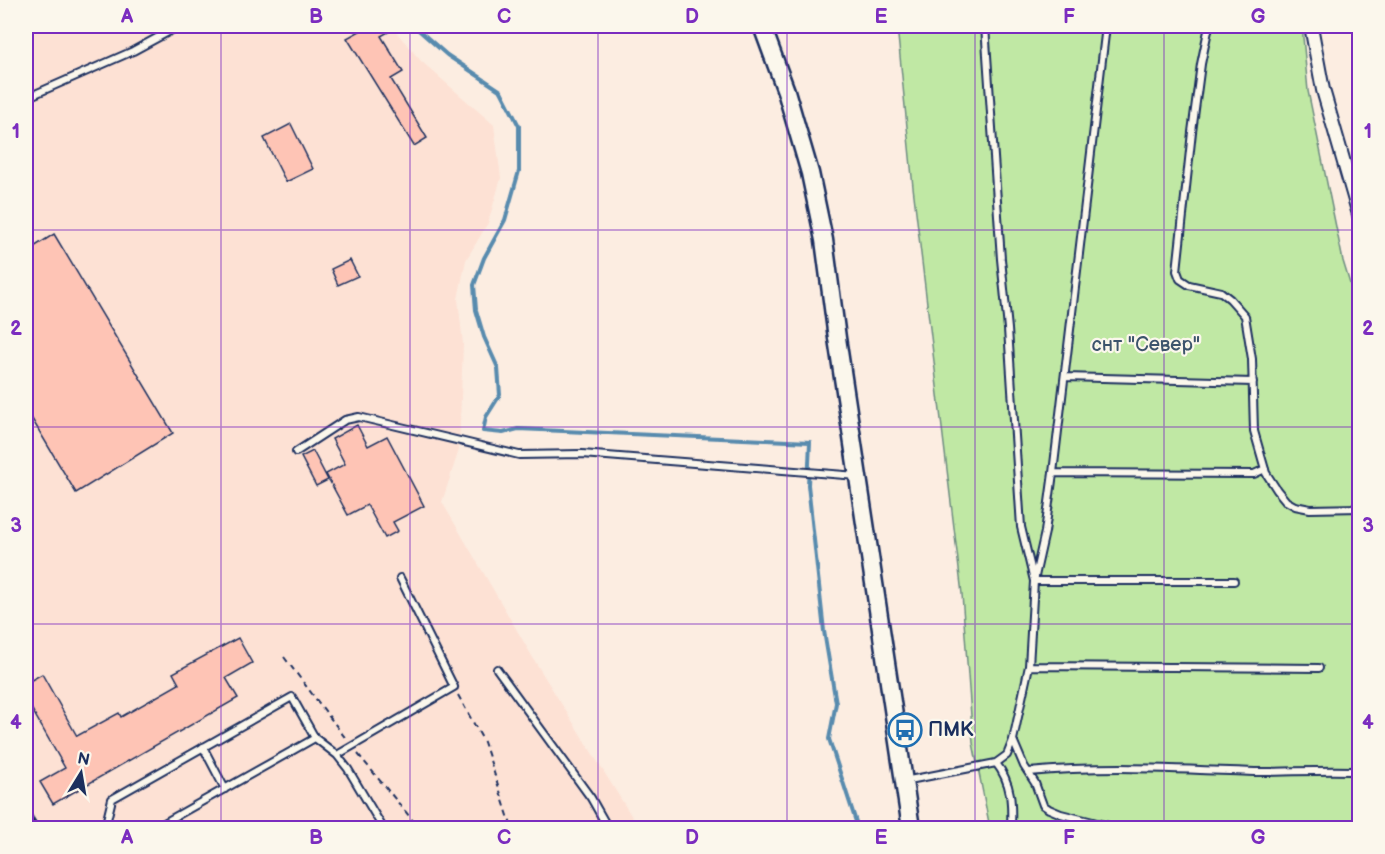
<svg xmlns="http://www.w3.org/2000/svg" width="1385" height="854" font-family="'Balsamiq Sans',sans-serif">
  <rect width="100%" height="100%" fill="#fcede1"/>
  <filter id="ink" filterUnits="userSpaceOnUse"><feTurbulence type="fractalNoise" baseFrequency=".0167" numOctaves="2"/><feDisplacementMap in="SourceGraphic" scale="12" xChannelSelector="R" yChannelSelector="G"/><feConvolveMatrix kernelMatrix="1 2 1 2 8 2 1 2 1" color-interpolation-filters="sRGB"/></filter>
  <g filter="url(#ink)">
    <path fill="#fde1d4" d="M26 26H391L421 61 494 125 501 178 488 223 466 260 458 299 463 344 459 450 442 502 539 668 639 828H26Z"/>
    <path fill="#c0e8a4" stroke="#6e8c81" stroke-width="1.5" d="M897 26H1302L1308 91 1343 261 1359 313V828H990L973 743 962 594 913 187Z"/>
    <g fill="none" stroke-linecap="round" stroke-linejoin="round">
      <path stroke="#598bae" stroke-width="4" d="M414 26 447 55 501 91 519 126V171L505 220 484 258 474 285 476 310 484 337 498 368 500 395 486 417 483 431 503 433 518 429 810 442 808 485 824 631 836 703 829 739 858 828"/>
    </g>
    <path fill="#fec4b5" stroke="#1b2f5e" stroke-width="1.5" d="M369 26H399L381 36 403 72 391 79 427 138 414 146 347 38Z
      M291 124 313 169 286 182 264 138Z
      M54 234 173 433 76 493 26 409V252Z
      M350 260 358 276 338 285 331 269Z
      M357 425 368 446 387 436 424 506 393 522 398 531 385 538 367 505 348 515 326 474 345 464 332 439Z
      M313 451 328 480 316 486 301 457Z
      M238 638 252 663 226 678 238 698 53 804 40 782 65 768 26 699V683L42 674 77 736 119 713 121 717 179 684 173 673Z"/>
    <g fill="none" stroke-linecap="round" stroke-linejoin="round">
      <defs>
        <path id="service" d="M985 26 1001 259 1008 329 1021 527 1034 581H1234
          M1209 26 1201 64 1192 132 1177 271 1180 279 1189 285 1221 292 1230 299 1245 316 1252 359 1254 431 1266 473 1277 490 1286 501 1295 506 1310 509 1360 508
          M26 98 133 51 179 26
          M1065 377 1253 382
          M296 452 345 420 359 417 519 455 582 454 857 476
          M1053 473 1254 474 1265 469
          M1029 666 1319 668
          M497 669 591 798 608 828
          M1013 740 1024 766 1035 783 1043 805 1049 809 1061 814 1117 828
          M203 747 225 789
          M337 755 454 687 400 578
          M996 763C1012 783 1012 804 1011 828
          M1029 772C1102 765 1180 769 1255 772 1287 772 1319 770 1351 771
          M904 781 996 763 1007 755 1013 740 1029 666 1034 581 1045 532 1053 473 1106 26
          M105 828 112 799 292 697 315 738 337 755 348 769 383 828
          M155 828 315 738"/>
        <path id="minor" d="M1311 26 1323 90 1360 218"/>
        <path id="tertiary" d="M762 26 786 91 810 173 824 240 837 338 911 828"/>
      </defs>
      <use href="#service" stroke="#1b2f5e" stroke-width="10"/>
      <use href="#minor" stroke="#1b2f5e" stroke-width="16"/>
      <use href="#tertiary" stroke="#1b2f5e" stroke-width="21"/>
      <path stroke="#1b2f5e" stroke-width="2" stroke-dasharray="6 4.5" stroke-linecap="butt" d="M284 657 347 740
        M458 695 484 742 512 828
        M358 754 419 828"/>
      <use href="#service" stroke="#fbf7ec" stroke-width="6"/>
      <use href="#minor" stroke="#fbf7ec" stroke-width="12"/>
      <use href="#tertiary" stroke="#fbf7ec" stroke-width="16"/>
      <defs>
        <path id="rail" d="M26 810 37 828"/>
      </defs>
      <use href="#rail" stroke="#1b2f5e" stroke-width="6"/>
      <use href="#rail" stroke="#fbf7ec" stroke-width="4" stroke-dasharray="11" stroke-linecap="butt"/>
    </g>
  </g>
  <path fill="none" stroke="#7b2cbf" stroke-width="1.5" stroke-opacity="0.55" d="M221 26V828M410 26V828M598 26V828M787 26V828M975 26V828M1164 26V828M26 230H1360M26 427H1360M26 624H1360"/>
  <defs>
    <symbol id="bus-ring" viewBox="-11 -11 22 22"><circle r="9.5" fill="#fbf7ec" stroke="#1f6fb2" stroke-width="1.5"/><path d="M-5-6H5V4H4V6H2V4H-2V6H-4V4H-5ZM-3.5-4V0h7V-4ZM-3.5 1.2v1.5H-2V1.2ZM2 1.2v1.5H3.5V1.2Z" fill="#1f6fb2"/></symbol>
  </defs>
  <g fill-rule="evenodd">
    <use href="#bus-ring" x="886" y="711" width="38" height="38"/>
  </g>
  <g text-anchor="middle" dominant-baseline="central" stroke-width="4.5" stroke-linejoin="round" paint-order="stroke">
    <g font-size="20" fill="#3c546c" stroke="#fbf7ec">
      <text x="1146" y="345">снт "Север"</text>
    </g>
    <g font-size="20" font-weight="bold" fill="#1b2f5e" stroke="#fbf7ec" text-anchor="start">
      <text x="928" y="730">ПМК</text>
    </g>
  </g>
  <rect width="1385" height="854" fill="none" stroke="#fbf7ec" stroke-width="66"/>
  <g transform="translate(81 773) rotate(11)" stroke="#fbf7ec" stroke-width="4.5" paint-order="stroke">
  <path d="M0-4.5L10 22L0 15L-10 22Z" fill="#1b2f5e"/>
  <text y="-9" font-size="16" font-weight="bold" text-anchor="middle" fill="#1b2f5e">N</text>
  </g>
  <rect x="33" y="33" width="1319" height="788" fill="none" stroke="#7b2cbf" stroke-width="2"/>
  <g font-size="20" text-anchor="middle" font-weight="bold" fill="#7b2cbf">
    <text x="127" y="23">A</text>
    <text x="316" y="23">B</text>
    <text x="504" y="23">C</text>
    <text x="692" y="23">D</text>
    <text x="881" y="23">E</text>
    <text x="1069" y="23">F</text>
    <text x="1258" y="23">G</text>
    <text x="16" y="138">1</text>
    <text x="1368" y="138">1</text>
    <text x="16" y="335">2</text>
    <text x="1368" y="335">2</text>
    <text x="16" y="532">3</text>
    <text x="1368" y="532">3</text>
    <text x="16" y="729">4</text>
    <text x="1368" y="729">4</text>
    <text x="127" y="844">A</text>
    <text x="316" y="844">B</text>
    <text x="504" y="844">C</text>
    <text x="692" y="844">D</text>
    <text x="881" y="844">E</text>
    <text x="1069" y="844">F</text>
    <text x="1258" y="844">G</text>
  </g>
</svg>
